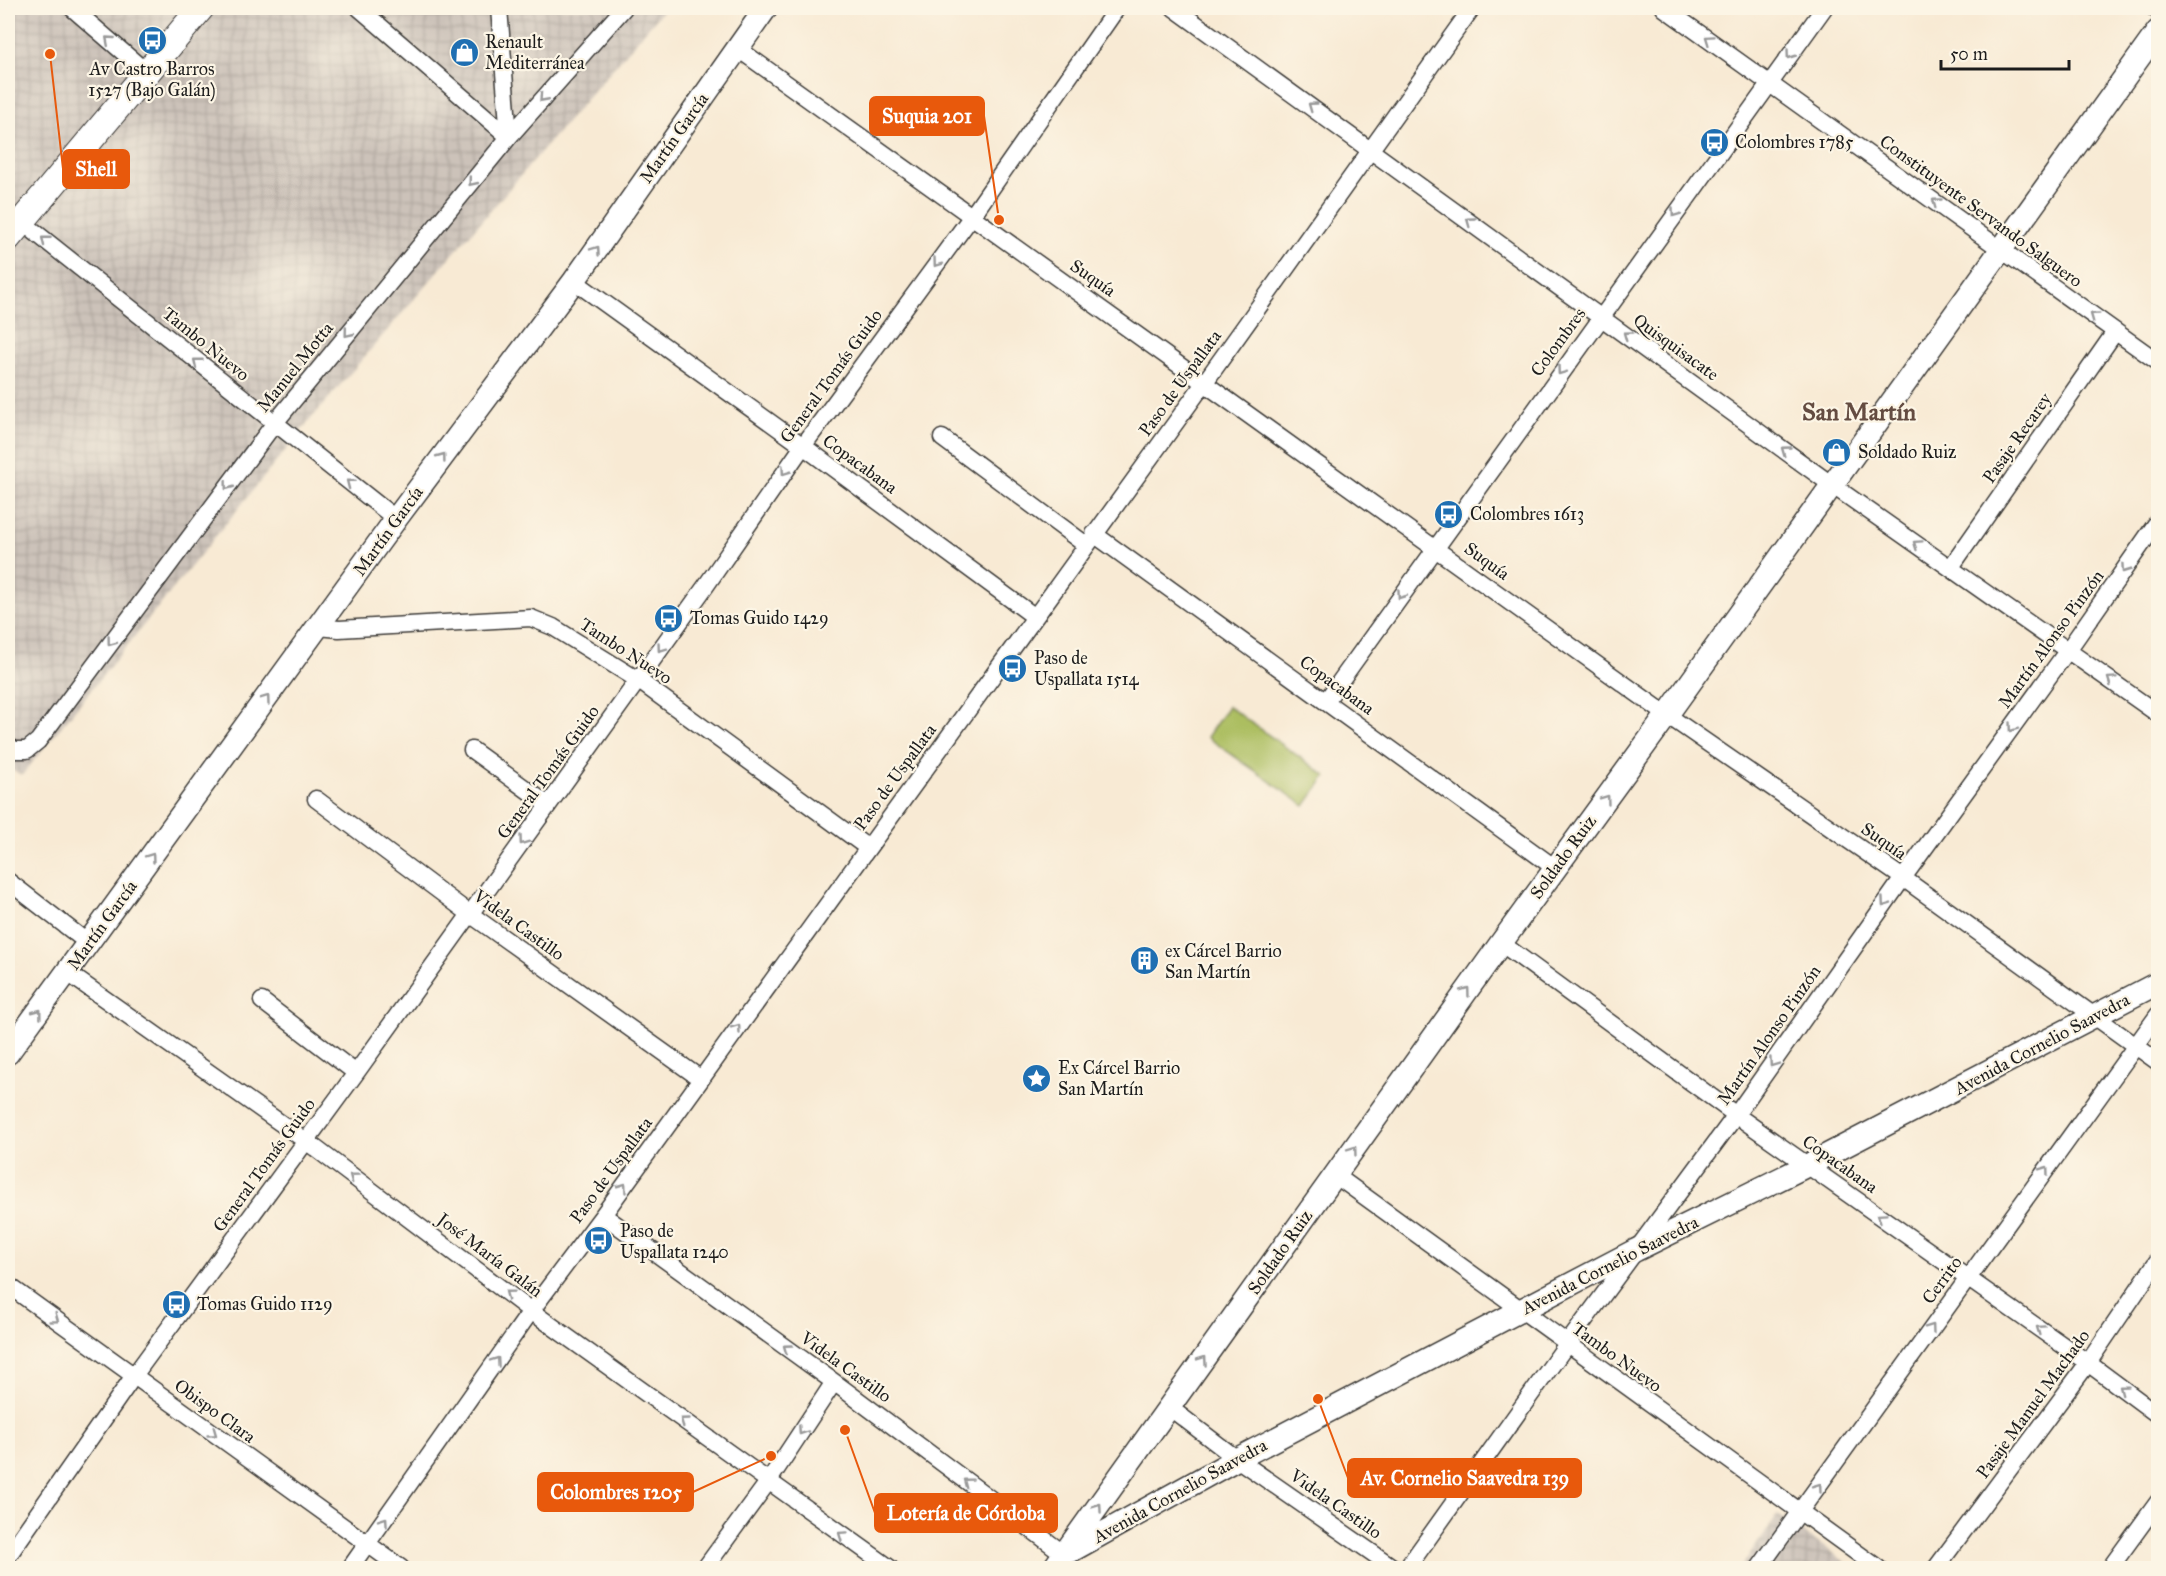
<svg xmlns="http://www.w3.org/2000/svg" width="2166" height="1576" font-family="'IM FELL Great Primer',serif">
  <defs>
    <pattern id="industrial-grid" width="8" height="8" patternUnits="userSpaceOnUse" patternTransform="scale(1.5)"><rect width="8" height="8" fill="#ccc2b9"/><path d="M0 4h8M4 0v8" fill="none" stroke="#afa69e"/></pattern>
  </defs>
  <rect width="100%" height="100%" fill="#fcf5e5"/>
  <filter id="ink" filterUnits="userSpaceOnUse"><feTurbulence type="fractalNoise" baseFrequency=".0167" numOctaves="2"/><feDisplacementMap in="SourceGraphic" scale="12" xChannelSelector="R" yChannelSelector="G"/><feConvolveMatrix kernelMatrix="1 2 1 2 8 2 1 2 1" color-interpolation-filters="sRGB"/></filter>
  <filter id="wash" filterUnits="userSpaceOnUse"><feTurbulence type="fractalNoise" baseFrequency=".008" numOctaves="4" result="noise"/><feDisplacementMap in="SourceGraphic" scale="24" xChannelSelector="R" yChannelSelector="G"/><feGaussianBlur stdDeviation="1.35" result="paint"/><feColorMatrix in="noise" values="0 0 0 0 0 0 0 0 0 0 0 0 0 0 0 0 0 1.4 0 .05"/><feComposite in="paint" operator="in"/></filter>
  <g filter="url(#wash)">
    <rect width="100%" height="100%" fill="#f8ead4"/>
    <path fill="url(#industrial-grid)" d="M8 8H665L310 420 22 775 8 769Z
      M1778 1515 1854 1568H1740Z"/>
    <path fill="#acbe61" stroke="#646d3e" stroke-width="1.5" d="M1228 706 1326 776 1305 806 1207 737Z"/>
  </g>
  <g filter="url(#ink)">
    <g fill="none" stroke-linecap="round" stroke-linejoin="round">
      <defs>
        <path id="street" d="M72 8 146 72
          M359 8 509 137
          M499 8 509 137
          M1174 8 1832 485 2158 714
          M1664 8 2158 362
          M2154 8 2158 11
          M737 48 1667 715 1903 878 2158 1062
          M21 221 396 519
          M574 281 803 446 1035 617
          M942 438 1086 545
          M1094 534 1555 868
          M1951 567 2115 332
          M319 627 339 629 531 618 553 627 638 680 868 848
          M1326 701 1824 8
          M8 746 15 750H27L38 741 274 424 509 137 624 8
          M472 750 548 805
          M316 799 470 914 701 1079
          M8 881 88 943
          M1501 943 1736 1115 2088 1363 2158 1415
          M68 973 306 1141 531 1311 890 1568
          M262 1001 356 1073
          M1335 1175 1878 1568
          M603 1215 834 1382 1064 1554
          M8 1285 401 1568
          M1169 1407 1237 1459 1394 1568
          M8 1556 133 1377 356 1073 705 587 803 446 972 216 1117 8
          M350 1568 531 1311 603 1215 1205 382 1472 8
          M705 1568 768 1482 834 1382
          M1407 1568 1567 1344 1736 1115 1903 878 2068 650 2158 521
          M1759 1568 2158 1015
          M1936 1568 2088 1363 2158 1260
          M2110 1568 2158 1502"/>
        <path id="secondary" d="M8 1053 396 519 574 281 766 8
          M1071 1551 1237 1459 1636 1250 1808 1165 2158 983
          M1054 1568 1501 943 1667 715 2158 31"/>
        <path id="primary" d="M8 238 201 8"/>
      </defs>
      <use href="#street" stroke="#3d3b38" stroke-width="19"/>
      <use href="#secondary" stroke="#3d3b38" stroke-width="25"/>
      <use href="#primary" stroke="#3d3b38" stroke-width="28"/>
      <use href="#street" stroke="#fff" stroke-width="16"/>
      <use href="#secondary" stroke="#fff" stroke-width="22"/>
      <use href="#primary" stroke="#fff" stroke-width="26"/>
    </g>
    <defs><path id="oneway-chevron" d="M-2-3.5L2.5 0L-2 3.5" fill="none" stroke-width="1.6" stroke-linecap="round" stroke-linejoin="round" transform="scale(1.5)"/></defs>
    <g stroke="#999">
      <use href="#oneway-chevron" transform="translate(1709 39) rotate(-145)"/>
      <use href="#oneway-chevron" transform="translate(109 40) rotate(-139)"/>
      <use href="#oneway-chevron" transform="translate(1790 55) rotate(126)"/>
      <use href="#oneway-chevron" transform="translate(543 98) rotate(132)"/>
      <use href="#oneway-chevron" transform="translate(1312 106) rotate(-144)"/>
      <use href="#oneway-chevron" transform="translate(472 182) rotate(129)"/>
      <use href="#oneway-chevron" transform="translate(1936 202) rotate(-144)"/>
      <use href="#oneway-chevron" transform="translate(1675 213) rotate(126)"/>
      <use href="#oneway-chevron" transform="translate(1470 221) rotate(-144)"/>
      <use href="#oneway-chevron" transform="translate(45 240) rotate(-141)"/>
      <use href="#oneway-chevron" transform="translate(596 250) rotate(-55)"/>
      <use href="#oneway-chevron" transform="translate(937 263) rotate(126)"/>
      <use href="#oneway-chevron" transform="translate(2094 316) rotate(-144)"/>
      <use href="#oneway-chevron" transform="translate(348 333) rotate(129)"/>
      <use href="#oneway-chevron" transform="translate(1627 335) rotate(-144)"/>
      <use href="#oneway-chevron" transform="translate(197 362) rotate(-141)"/>
      <use href="#oneway-chevron" transform="translate(1561 371) rotate(126)"/>
      <use href="#oneway-chevron" transform="translate(1785 450) rotate(-144)"/>
      <use href="#oneway-chevron" transform="translate(442 457) rotate(-53)"/>
      <use href="#oneway-chevron" transform="translate(785 471) rotate(125)"/>
      <use href="#oneway-chevron" transform="translate(350 483) rotate(-142)"/>
      <use href="#oneway-chevron" transform="translate(228 486) rotate(127)"/>
      <use href="#oneway-chevron" transform="translate(1917 544) rotate(-145)"/>
      <use href="#oneway-chevron" transform="translate(2125 569) rotate(125)"/>
      <use href="#oneway-chevron" transform="translate(1401 595) rotate(125)"/>
      <use href="#oneway-chevron" transform="translate(111 642) rotate(127)"/>
      <use href="#oneway-chevron" transform="translate(661 648) rotate(126)"/>
      <use href="#oneway-chevron" transform="translate(2111 680) rotate(-145)"/>
      <use href="#oneway-chevron" transform="translate(266 699) rotate(-54)"/>
      <use href="#oneway-chevron" transform="translate(2012 728) rotate(126)"/>
      <use href="#oneway-chevron" transform="translate(1606 799) rotate(-54)"/>
      <use href="#oneway-chevron" transform="translate(523 841) rotate(126)"/>
      <use href="#oneway-chevron" transform="translate(151 857) rotate(-54)"/>
      <use href="#oneway-chevron" transform="translate(1885 903) rotate(125)"/>
      <use href="#oneway-chevron" transform="translate(1466 991) rotate(-54)"/>
      <use href="#oneway-chevron" transform="translate(38 1013) rotate(-53)"/>
      <use href="#oneway-chevron" transform="translate(737 1028) rotate(-54)"/>
      <use href="#oneway-chevron" transform="translate(1773 1063) rotate(125)"/>
      <use href="#oneway-chevron" transform="translate(1353 1150) rotate(-54)"/>
      <use href="#oneway-chevron" transform="translate(2045 1170) rotate(-54)"/>
      <use href="#oneway-chevron" transform="translate(353 1177) rotate(-143)"/>
      <use href="#oneway-chevron" transform="translate(623 1187) rotate(-54)"/>
      <use href="#oneway-chevron" transform="translate(1881 1217) rotate(-145)"/>
      <use href="#oneway-chevron" transform="translate(509 1294) rotate(-143)"/>
      <use href="#oneway-chevron" transform="translate(55 1319) rotate(36)"/>
      <use href="#oneway-chevron" transform="translate(1931 1328) rotate(-54)"/>
      <use href="#oneway-chevron" transform="translate(2040 1329) rotate(-145)"/>
      <use href="#oneway-chevron" transform="translate(787 1348) rotate(-144)"/>
      <use href="#oneway-chevron" transform="translate(1203 1360) rotate(-55)"/>
      <use href="#oneway-chevron" transform="translate(496 1361) rotate(-55)"/>
      <use href="#oneway-chevron" transform="translate(2123 1389) rotate(-143)"/>
      <use href="#oneway-chevron" transform="translate(684 1421) rotate(-144)"/>
      <use href="#oneway-chevron" transform="translate(802 1431) rotate(124)"/>
      <use href="#oneway-chevron" transform="translate(213 1433) rotate(36)"/>
      <use href="#oneway-chevron" transform="translate(967 1482) rotate(-143)"/>
      <use href="#oneway-chevron" transform="translate(1818 1487) rotate(-54)"/>
      <use href="#oneway-chevron" transform="translate(1098 1507) rotate(-55)"/>
      <use href="#oneway-chevron" transform="translate(384 1521) rotate(-55)"/>
      <use href="#oneway-chevron" transform="translate(842 1535) rotate(-145)"/>
    </g>
  </g>
  <defs>
    <symbol id="bus-disc" viewBox="-11 -11 22 22"><circle r="9.5" fill="#1f6fb2" stroke="#fcf5e5"/><path d="M-5-6H5V4H4V6H2V4H-2V6H-4V4H-5ZM-3.5-4V0h7V-4ZM-3.5 1.2v1.5H-2V1.2ZM2 1.2v1.5H3.5V1.2Z" fill="#fff"/></symbol>
    <symbol id="shop-disc" viewBox="-11 -11 22 22"><circle r="9.5" fill="#1f6fb2" stroke="#fcf5e5"/><path d="M-5-2.5h2.3a2.7 3.5 0 0 1 5.4 0H5L5.5 6h-11ZM-1.5-2.5h3a1.5 2.3 0 0 0-3 0Z" fill="#fff"/></symbol>
    <symbol id="building-disc" viewBox="-11 -11 22 22"><circle r="9.5" fill="#1f6fb2" stroke="#fcf5e5"/><path d="M-4-6H4V6H1V3H-1V6H-4ZM-2.5-4.3h1.7v1.8h-1.7ZM.8-4.3h1.7v1.8H.8ZM-2.5-1h1.7V.8h-1.7ZM.8-1h1.7V.8H.8Z" fill="#fff"/></symbol>
    <symbol id="sight-disc" viewBox="-11 -11 22 22"><circle r="9.5" fill="#1f6fb2" stroke="#fcf5e5"/><path d="M0-6L1.8-2.2L6-1.7L2.9 1.2L3.7 5.4L0 3.3L-3.7 5.4L-2.9 1.2L-6-1.7L-1.8-2.2Z" fill="#fff"/></symbol>
  </defs>
  <g fill-rule="evenodd">
    <use href="#bus-disc" x="136" y="24" width="33" height="33"/>
    <use href="#shop-disc" x="448" y="36" width="33" height="33"/>
    <use href="#bus-disc" x="1698" y="126" width="33" height="33"/>
    <use href="#shop-disc" x="1820" y="436" width="33" height="33"/>
    <use href="#bus-disc" x="1432" y="498" width="33" height="33"/>
    <use href="#bus-disc" x="652" y="602" width="33" height="33"/>
    <use href="#bus-disc" x="996" y="652" width="33" height="33"/>
    <use href="#building-disc" x="1128" y="944" width="33" height="33"/>
    <use href="#sight-disc" x="1020" y="1062" width="33" height="33"/>
    <use href="#bus-disc" x="582" y="1224" width="33" height="33"/>
    <use href="#bus-disc" x="160" y="1288" width="33" height="33"/>
  </g>
  <g text-anchor="middle" dominant-baseline="central" stroke-width="4.5" stroke-linejoin="round" paint-order="stroke">
    <g font-size="18" fill="#1c1c1c" stroke="#fcf5e5" text-anchor="start">
      <text x="485" y="42">Renault<tspan x="485" dy="21">Mediterránea</tspan></text>
      <text x="152" y="69" text-anchor="middle">Av Castro Barros<tspan x="152" dy="21">1527 (Bajo Galán)</tspan></text>
      <text x="1735" y="142">Colombres 1785</text>
      <text x="1858" y="452">Soldado Ruiz</text>
      <text x="1470" y="514">Colombres 1613</text>
      <text x="690" y="618">Tomas Guido 1429</text>
      <text x="1034" y="658">Paso de<tspan x="1034" dy="21">Uspallata 1514</tspan></text>
      <text x="1165" y="951">ex Cárcel Barrio<tspan x="1165" dy="21">San Martín</tspan></text>
      <text x="1058" y="1068">Ex Cárcel Barrio<tspan x="1058" dy="21">San Martín</tspan></text>
      <text x="620" y="1231">Paso de<tspan x="620" dy="21">Uspallata 1240</tspan></text>
      <text x="197" y="1304">Tomas Guido 1129</text>
    </g>
    <g font-size="18" fill="#1c1c1c" stroke="#fcf5e5">
      <text transform="translate(674 138) rotate(-55)">Martín García</text>
      <text transform="translate(1981 211) rotate(36)">Constituyente Servando Salguero</text>
      <text transform="translate(1093 278) rotate(35)">Suquía</text>
      <text transform="translate(1558 342) rotate(-54)">Colombres</text>
      <text transform="translate(206 344) rotate(39)">Tambo Nuevo</text>
      <text transform="translate(1676 347) rotate(36)">Quisquisacate</text>
      <text transform="translate(295 367) rotate(-51)">Manuel Motta</text>
      <text transform="translate(831 376) rotate(-54)">General Tomás Guido</text>
      <text transform="translate(1180 383) rotate(-54)">Paso de Uspallata</text>
      <text transform="translate(2017 438) rotate(-55)">Pasaje Recarey</text>
      <text transform="translate(860 464) rotate(36)">Copacabana</text>
      <text transform="translate(388 531) rotate(-54)">Martín García</text>
      <text transform="translate(1487 561) rotate(36)">Suquía</text>
      <text transform="translate(2051 639) rotate(-54)">Martín Alonso Pinzón</text>
      <text transform="translate(626 651) rotate(33)">Tambo Nuevo</text>
      <text transform="translate(1337 685) rotate(36)">Copacabana</text>
      <text transform="translate(548 772) rotate(-54)">General Tomás Guido</text>
      <text transform="translate(895 777) rotate(-54)">Paso de Uspallata</text>
      <text transform="translate(1884 841) rotate(35)">Suquía</text>
      <text transform="translate(1563 857) rotate(-54)">Soldado Ruiz</text>
      <text transform="translate(102 925) rotate(-54)">Martín García</text>
      <text transform="translate(519 925) rotate(36)">Videla Castillo</text>
      <text transform="translate(1769 1035) rotate(-55)">Martín Alonso Pinzón</text>
      <text transform="translate(2042 1044) rotate(-28)">Avenida Cornelio Saavedra</text>
      <text transform="translate(1840 1164) rotate(35)">Copacabana</text>
      <text transform="translate(264 1165) rotate(-54)">General Tomás Guido</text>
      <text transform="translate(611 1170) rotate(-54)">Paso de Uspallata</text>
      <text transform="translate(1280 1252) rotate(-55)">Soldado Ruiz</text>
      <text transform="translate(490 1255) rotate(37)">José María Galán</text>
      <text transform="translate(1610 1265) rotate(-27)">Avenida Cornelio Saavedra</text>
      <text transform="translate(1942 1280) rotate(-54)">Cerrito</text>
      <text transform="translate(1617 1357) rotate(36)">Tambo Nuevo</text>
      <text transform="translate(846 1367) rotate(36)">Videla Castillo</text>
      <text transform="translate(2033 1404) rotate(-54)">Pasaje Manuel Machado</text>
      <text transform="translate(215 1411) rotate(36)">Obispo Clara</text>
      <text transform="translate(1180 1491) rotate(-29)">Avenida Cornelio Saavedra</text>
      <text transform="translate(1336 1504) rotate(35)">Videla Castillo</text>
    </g>
    <g font-size="24" font-weight="bold" fill="#644c41" stroke="#fcf5e5">
      <text x="1859" y="412">San Martín</text>
    </g>
  </g>
  <path fill="none" stroke="#e8590c" stroke-width="2" d="M999 220L984 116M50 54L63 169M1318 1399L1348 1478M771 1456L693 1492M845 1430L875 1513"/>
  <g fill="#e8590c" stroke="#fcf5e5" stroke-width="2">
    <circle cx="999" cy="220" r="6"/>
    <circle cx="50" cy="54" r="6"/>
    <circle cx="1318" cy="1399" r="6"/>
    <circle cx="771" cy="1456" r="6"/>
    <circle cx="845" cy="1430" r="6"/>
  </g>
  <g fill="#e8590c" stroke="#e8590c" stroke-width="2">
    <rect x="870" y="97" width="114" height="38" rx="6"/>
    <rect x="63" y="150" width="66" height="38" rx="6"/>
    <rect x="1348" y="1459" width="233" height="38" rx="6"/>
    <rect x="538" y="1473" width="155" height="38" rx="6"/>
    <rect x="875" y="1494" width="182" height="38" rx="6"/>
  </g>
  <g font-size="20" text-anchor="middle" font-weight="bold" fill="#fff">
    <text x="927" y="123">Suquia 201</text>
    <text x="96" y="176">Shell</text>
    <text x="1465" y="1485">Av. Cornelio Saavedra 139</text>
    <text x="616" y="1499">Colombres 1205</text>
    <text x="966" y="1520">Lotería de Córdoba</text>
  </g>
  <rect width="2166" height="1576" fill="none" stroke="#fcf5e5" stroke-width="30"/>
  <path d="M1941 60v9h128v-9" fill="none" stroke="#1c1c1c" stroke-width="3"/>
  <text x="1950" y="60" font-size="18" fill="#1c1c1c" stroke="#fcf5e5" stroke-width="4.5" paint-order="stroke">50 m</text>
</svg>
